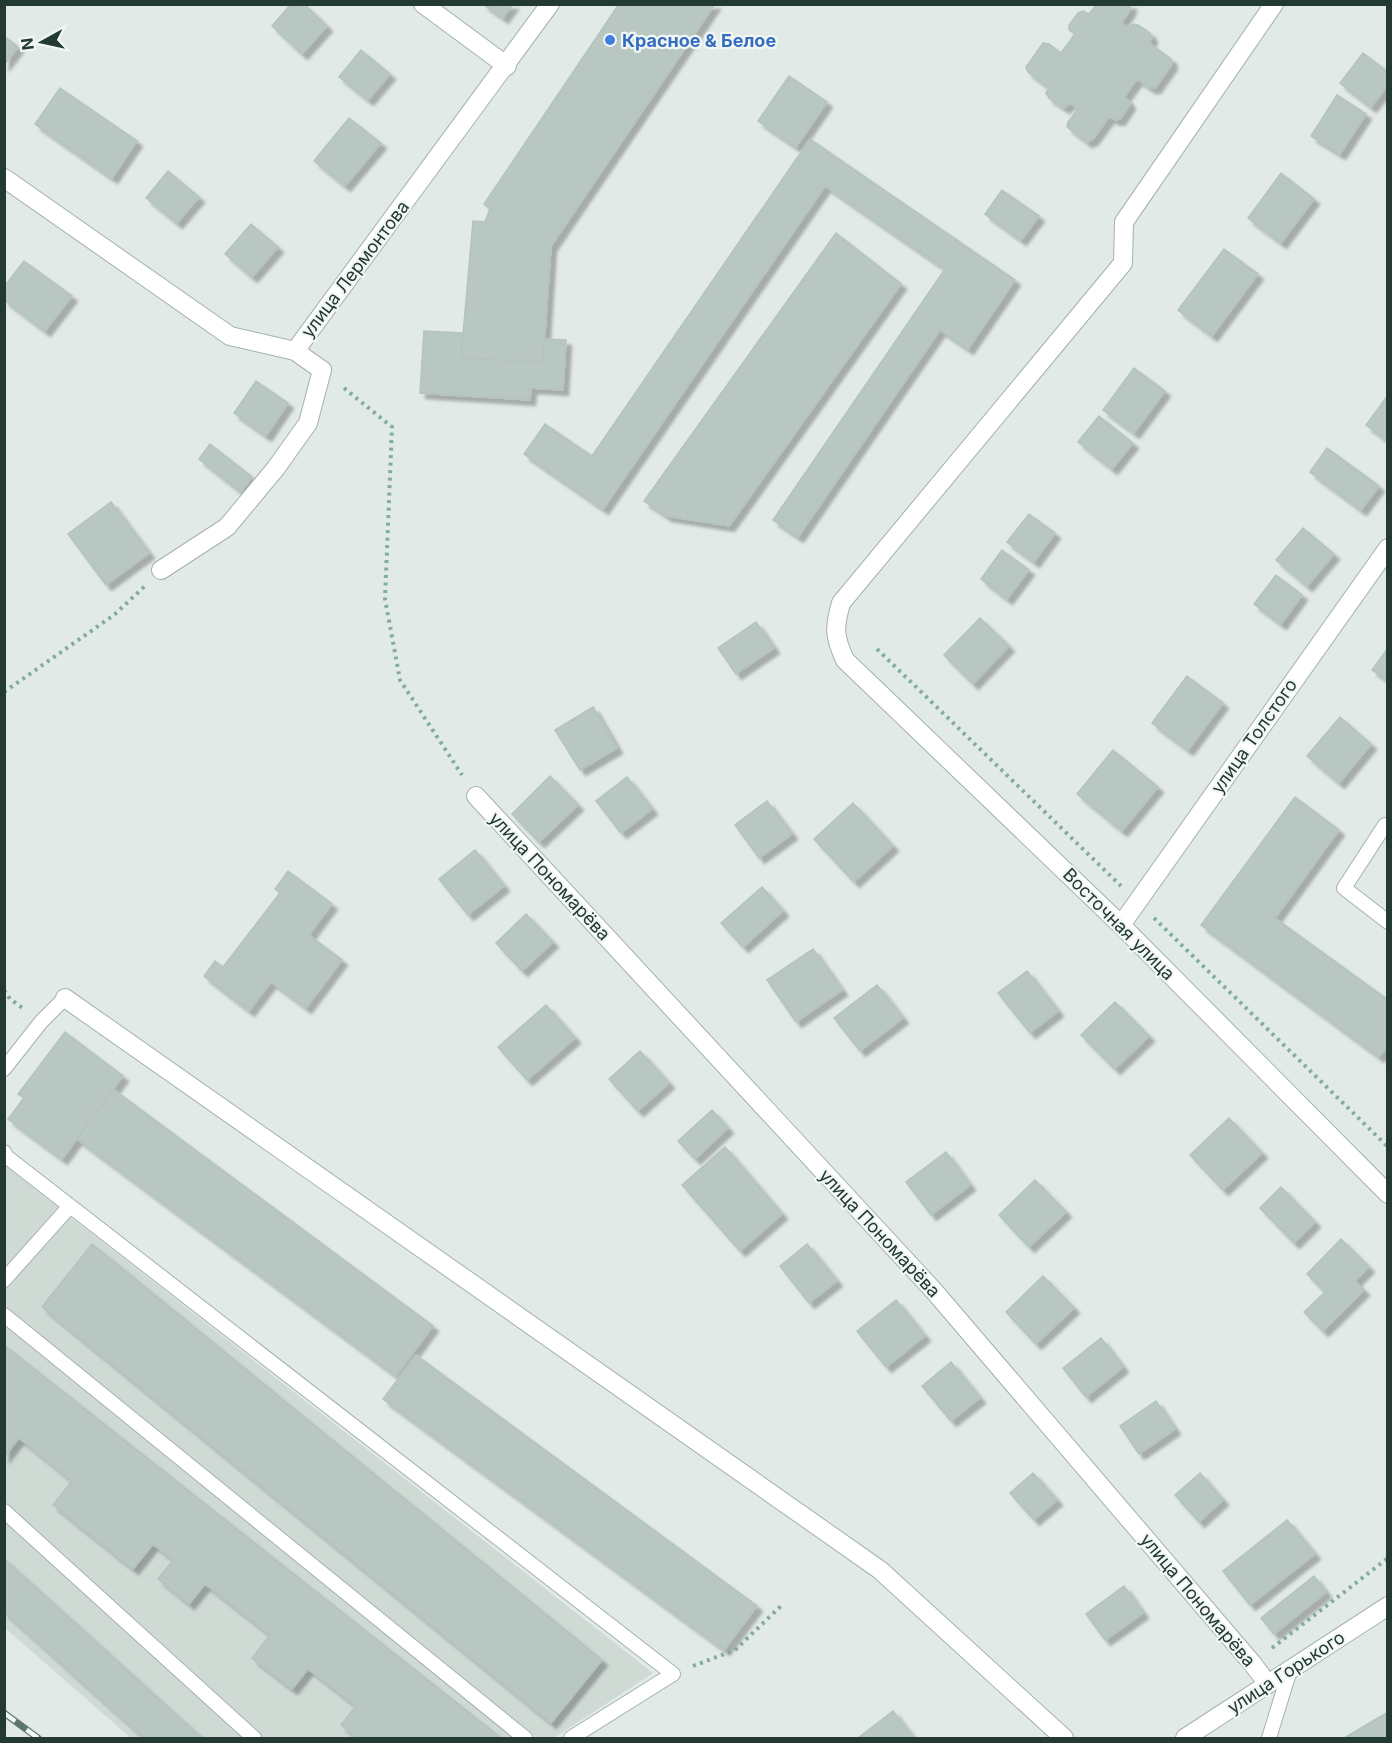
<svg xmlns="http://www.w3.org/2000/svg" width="1392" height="1743" font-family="Inter,sans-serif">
  <defs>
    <filter id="shadow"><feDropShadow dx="5.5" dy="5.5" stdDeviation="1.5" flood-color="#0004"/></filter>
  </defs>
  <rect width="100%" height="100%" fill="#e1eae6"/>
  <path fill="#cfdad5" d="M4 1165 653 1673 554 1738H131L5 1628Z"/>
  <path fill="#b9c7c2" stroke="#b4c3bd" stroke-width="1.5" filter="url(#shadow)" d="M291 4H304L327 26 302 54 272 26Z
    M483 4H513L503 18Z
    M619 4H715L551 246 543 362 461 358 473 221 485 222 490 209 484 204Z
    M1097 4H1131L1130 10 1121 23 1129 28 1133 24 1138 25 1150 33 1152 38 1149 43 1171 59 1172 64 1155 88H1150L1137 79 1124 97 1128 100 1130 104 1120 119 1116 120 1109 117 1093 139 1087 142 1067 127 1068 122 1078 109 1070 103 1064 108 1049 98 1046 93 1049 88 1028 72 1026 67 1043 43 1049 44 1061 53 1075 34 1069 30V25L1078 13 1083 11 1089 14Z
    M4 36 18 47 4 65Z
    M361 50 390 74 368 100 339 77Z
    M1363 53 1388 72V85L1371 107 1340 83Z
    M789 76 827 102 796 147 758 121Z
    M60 88 137 141 112 178 35 124Z
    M1337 95 1366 114 1340 154 1311 136Z
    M349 118 381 143 345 186 314 161Z
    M810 139 1015 280 968 349 940 330 798 537 773 520 945 269 825 186 603 509 524 454 545 424 592 456Z
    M168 171 199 197 177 223 146 198Z
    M1281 173 1314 199 1281 243 1248 218Z
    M1002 190 1039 216 1021 240 985 214Z
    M251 224 278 247 252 277 225 254Z
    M836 233 901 284 729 526 667 516 644 501Z
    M1224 249 1258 274 1212 336 1178 310Z
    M24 261 72 296 45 331 4 300V287Z
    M424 331 462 333 461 358 543 362 544 339 566 340 563 390 531 388 530 400 420 393Z
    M1134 368 1165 391 1134 433 1103 410Z
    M256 381 288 403 266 436 234 413Z
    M1388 395V441L1366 425Z
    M1099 416 1133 443 1112 469 1078 442Z
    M210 444 252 477 241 492 199 459Z
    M1327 448 1379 486 1361 510 1310 472Z
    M111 502 149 553 106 585 68 534Z
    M1029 514 1055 533 1034 562 1007 542Z
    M1303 528 1334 554 1307 586 1276 560Z
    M1002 550 1029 570 1007 599 981 579Z
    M1276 575 1302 595 1281 624 1254 604Z
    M980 618 1009 646 973 684 944 655Z
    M756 622 774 648 736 674 718 648Z
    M1388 648V680L1372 670Z
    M1187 676 1223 703 1188 750 1152 723Z
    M593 707 617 748 580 770 555 730Z
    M1340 717 1371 744 1339 783 1307 756Z
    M1113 750 1158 787 1122 831 1077 794Z
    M550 776 578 805 539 842 512 814Z
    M627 777 652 809 621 833 596 801Z
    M1295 797 1339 830 1275 918 1388 1000V1045L1379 1057 1201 925Z
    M767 801 792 834 759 858 735 825Z
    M853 803 893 846 854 882 814 839Z
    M475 850 504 886 468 915 439 879Z
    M288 871 332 904 309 935 342 960 306 1008 271 982 249 1011 204 976 215 961 223 967 280 893 275 889Z
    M762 887 783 911 743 947 721 923Z
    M526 914 553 942 522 971 496 943Z
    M813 949 842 990 796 1022 767 980Z
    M1027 971 1058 1011 1030 1033 998 993Z
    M877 985 903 1018 860 1051 834 1018Z
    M1115 1002 1149 1036 1115 1069 1081 1035Z
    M546 1005 575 1038 527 1080 498 1047Z
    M65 1032 123 1076 62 1159 8 1119 24 1098 18 1094Z
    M640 1051 669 1083 638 1111 609 1079Z
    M113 1089 433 1326 396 1376 77 1139Z
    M712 1110 728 1128 695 1159 678 1141Z
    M1229 1118 1262 1153 1223 1190 1190 1155Z
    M725 1147 782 1214 740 1251 682 1185Z
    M946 1152 970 1185 931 1215 906 1182Z
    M1035 1180 1066 1212 1029 1247 999 1215Z
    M1281 1187 1315 1222 1294 1243 1260 1208Z
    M1341 1239 1369 1267 1355 1281 1364 1290 1323 1331 1304 1312 1325 1292 1307 1274Z
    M92 1244 602 1660 551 1723 42 1307Z
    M807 1244 837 1281 809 1303 780 1266Z
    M1043 1276 1074 1308 1036 1344 1006 1312Z
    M896 1300 925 1336 886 1367 857 1331Z
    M1101 1338 1123 1367 1086 1397 1063 1368Z
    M4 1345 501 1738H357L341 1725 356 1706 308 1669 292 1689 252 1658 270 1635 205 1584 189 1604 158 1579 173 1560 153 1544 133 1569 53 1505 72 1481 19 1438 4 1457Z
    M416 1355 757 1606 724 1650 383 1399Z
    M951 1362 980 1398 951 1421 922 1386Z
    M1156 1401 1175 1429 1139 1454 1120 1426Z
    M1033 1473 1057 1500 1034 1520 1010 1493Z
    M1200 1473 1223 1500 1199 1522 1175 1495Z
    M1287 1520 1315 1554 1250 1605 1223 1571Z
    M4 1559 202 1738H144L4 1612Z
    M1314 1576 1326 1592 1274 1634 1261 1618Z
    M1124 1586 1143 1613 1105 1640 1086 1614Z
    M893 1711 913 1737 911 1738H858Z
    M1388 1712V1738H1344Z"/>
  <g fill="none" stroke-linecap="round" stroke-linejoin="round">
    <defs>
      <path id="lane" d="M1385 825 1344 888 1388 922
        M4 1069 41 1022 65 998
        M4 1152 7 1157 673 1674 571 1738
        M4 1280 70 1206
        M4 1315 525 1738
        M4 1511 254 1738
        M1269 1738 1290 1670"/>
      <path id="street" d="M423 4 507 66
        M1274 4 1124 222 1123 263 841 603C834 628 834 636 845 660L1121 925 1388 1194
        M4 178 230 336 295 351 322 370 308 423 276 468 227 527 161 570
        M295 351 550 4
        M476 796 934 1291 1252 1663 1268 1684
        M1121 925 1388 548
        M65 998 880 1570 1064 1738
        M1185 1738 1388 1606"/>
    </defs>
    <use href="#lane" stroke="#a4b1ad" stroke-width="16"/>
    <use href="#street" stroke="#a4b1ad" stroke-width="20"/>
    <path stroke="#84aba0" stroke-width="4" stroke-dasharray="3 4.5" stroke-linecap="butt" d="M344 388 392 427 385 599 400 680 462 775
      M877 649 1121 886
      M4 692 114 615 145 586
      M1154 918 1388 1147
      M4 990 10 999 24 1009
      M1272 1648 1388 1558
      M693 1666 735 1650 783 1604"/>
    <use href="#lane" stroke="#fff" stroke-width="14"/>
    <use href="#street" stroke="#fff" stroke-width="18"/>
    <defs>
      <path id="rail" d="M4 1713 38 1738"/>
    </defs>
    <use href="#rail" stroke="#5d756f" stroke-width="7"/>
    <use href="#rail" stroke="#f1f7f4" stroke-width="4.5" stroke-dasharray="14" stroke-linecap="butt"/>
  </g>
  <circle fill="#3f7fe0" stroke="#f1f7f4" stroke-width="2" cx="610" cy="40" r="6"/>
  <g text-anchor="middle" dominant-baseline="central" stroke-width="4.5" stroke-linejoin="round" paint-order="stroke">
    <g font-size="18" font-weight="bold" fill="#366cbe" stroke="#f1f7f4" text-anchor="start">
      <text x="622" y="40">Красное &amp; Белое</text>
    </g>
    <g font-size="18" fill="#233934" stroke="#f1f7f4">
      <text transform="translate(355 269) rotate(-53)">улица Лермонтова</text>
      <text transform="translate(1254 736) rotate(-55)">улица Толстого</text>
      <text transform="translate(550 876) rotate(47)">улица Пономарёва</text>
      <text transform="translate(1119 924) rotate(45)">Восточная улица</text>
      <text transform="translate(880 1233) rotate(47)">улица Пономарёва</text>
      <text transform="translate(1198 1600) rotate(50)">улица Пономарёва</text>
      <text transform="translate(1286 1672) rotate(-33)">улица Горького</text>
    </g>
  </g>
  <rect width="1392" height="1743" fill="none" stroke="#233934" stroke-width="12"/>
  <g transform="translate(42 42) rotate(262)" stroke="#f1f7f4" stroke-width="4.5" paint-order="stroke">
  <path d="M0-4.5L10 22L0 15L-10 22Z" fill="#233934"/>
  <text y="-9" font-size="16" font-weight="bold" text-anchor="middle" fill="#233934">N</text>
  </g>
</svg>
